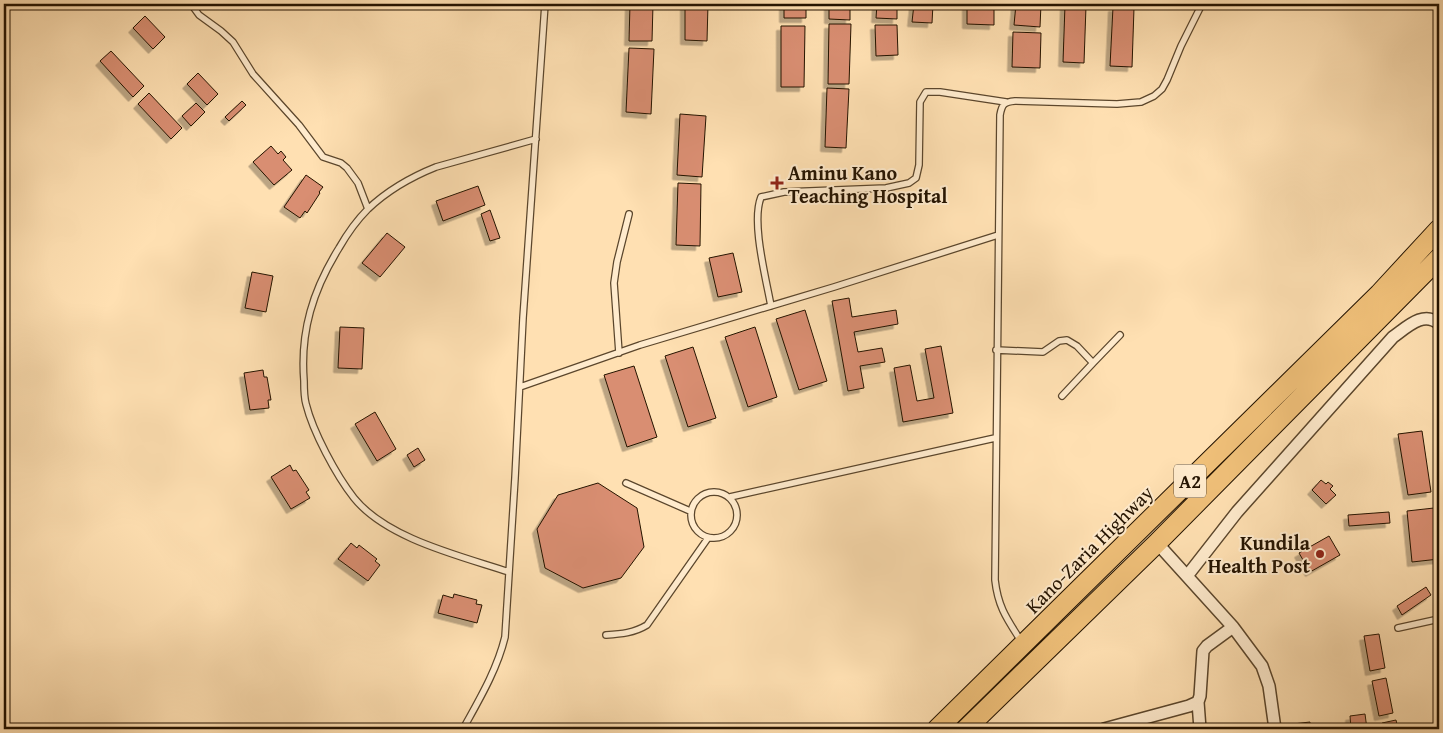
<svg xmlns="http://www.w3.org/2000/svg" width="1443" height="733" font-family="'Gentium Book Plus',serif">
  <defs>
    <filter id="shadow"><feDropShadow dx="-4.5" dy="4.5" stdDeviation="0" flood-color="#0004"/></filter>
  </defs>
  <rect width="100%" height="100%" fill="#ffe0b2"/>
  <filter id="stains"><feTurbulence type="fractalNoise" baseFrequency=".004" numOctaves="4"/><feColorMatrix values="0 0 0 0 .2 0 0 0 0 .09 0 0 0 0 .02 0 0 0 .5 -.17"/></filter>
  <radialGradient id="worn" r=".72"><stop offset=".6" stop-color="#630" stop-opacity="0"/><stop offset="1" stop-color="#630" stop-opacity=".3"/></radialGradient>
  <path fill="#d98e72" stroke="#241300" filter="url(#shadow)" d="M630 4H653L652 41H629Z
    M685 4H708L707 41 685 40Z
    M784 4H806V18H784Z
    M829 4H850V20L829 19Z
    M877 4H897V19L876 18Z
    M914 4H933L932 23 912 22Z
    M967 4H994V25L967 24Z
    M1016 4H1041L1040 27 1014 25Z
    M1065 5 1086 6 1084 63 1063 62Z
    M1113 7 1134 8 1132 67 1110 66Z
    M145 16 165 37 153 49 133 28Z
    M829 24H851L849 84H828Z
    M875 25H897L898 55 876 56Z
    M781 26H805L804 87H781Z
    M1013 32 1041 33 1040 68 1012 67Z
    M629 48 654 49 651 114 626 112Z
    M111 51 144 86 133 97 100 61Z
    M198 73 218 94 207 105 187 84Z
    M827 88 849 89 846 148 825 147Z
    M149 93 182 128 171 139 138 104Z
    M242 101 246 105 229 121 225 117Z
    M196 103 205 112 191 126 182 116Z
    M680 114 706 116 702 177 677 175Z
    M271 146 278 154 281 151 286 157 283 160 292 170 274 185 253 162Z
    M306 175 323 187 319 192 320 193 307 213 305 211 300 218 284 207Z
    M678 183 701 184 700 246 676 245Z
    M478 186 485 205 443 221 436 201Z
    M490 210 500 238 490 241 481 214Z
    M387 233 405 247 380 277 362 263Z
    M733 253 742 292 718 297 709 258Z
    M252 272 273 276 266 312 245 308Z
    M849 298 852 317 896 310 898 324 854 332 858 352 882 348 885 362 860 366 864 388 848 391 832 301Z
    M805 310 827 381 799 390 776 319Z
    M340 327 364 328 362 369 338 368Z
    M755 327 777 397 748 407 725 337Z
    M941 346 953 413 903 422 894 368 910 365 917 401 934 398 925 349Z
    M693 347 716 418 688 427 665 356Z
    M634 366 657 437 627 447 604 375Z
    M263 370 264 377H267L271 400H268L269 408 250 410 244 373Z
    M375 412 396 449 377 461 355 424Z
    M1422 431 1431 492 1408 495 1398 434Z
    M418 448 425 460 414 467 407 455Z
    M290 465 293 471 296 470 309 490 306 492 310 498 291 509 271 477Z
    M1321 480 1326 484 1328 482 1333 486 1330 489 1336 495 1326 504 1312 490Z
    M598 483 637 508 644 547 621 578 583 588 545 568 537 529 558 495Z
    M1434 508 1439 559 1412 562 1407 511Z
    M1389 512 1390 523 1349 526 1348 515Z
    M1329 536 1340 555 1310 572 1299 553Z
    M351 543 357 548 359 545 377 559 375 561 380 565 368 581 338 559Z
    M1426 587 1431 595 1402 615 1397 606Z
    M454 594 477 600 476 604 482 605 477 623 438 613 443 595 453 598Z
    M1379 634 1385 668 1370 671 1364 636Z
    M1386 678 1393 713 1379 716 1372 681Z
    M1365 714 1367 729H1351L1350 716Z
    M1396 720 1398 729H1384L1382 723Z
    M1310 722V729H1294L1293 724Z"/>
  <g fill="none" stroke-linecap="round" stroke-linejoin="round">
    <defs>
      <path id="service" d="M191 4 199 15 221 31 233 42 253 74 299 125 323 157 341 163 347 168 358 183 368 209
        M771 306C766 278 751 222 761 197L784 192 886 188 909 183 916 178 919 165 920 102 926 92H940L1006 102
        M996 350 1043 352 1059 341 1067 340 1077 346 1093 363 1120 335
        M619 353 614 283 617 262 629 214
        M520 387 640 345 834 287 998 235
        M1062 396 1093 363
        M626 483 690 511
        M691 515a23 23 0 1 1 46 0a23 23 0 1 1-46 0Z
        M730 497 995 438
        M509 572C461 556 387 539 354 498 336 475 313 432 306 404 304 397 304 388 304 381 300 331 313 290 339 248 347 234 357 220 368 209 388 190 411 177 436 167L536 139
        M1398 628 1439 619
        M606 635C621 634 634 633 647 625L708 538
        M1021 641C1007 619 998 607 995 580L1000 115C1002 104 1004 102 1015 101L1117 104 1141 102 1154 96 1162 89 1167 80 1181 46 1202 4
        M463 729C479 700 497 670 505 637L515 478 523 318 545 4"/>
      <path id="minor" d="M1157 543 1233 627 1262 666 1269 686 1275 729
        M1187 576 1237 512 1393 337C1407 327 1424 310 1439 324
        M1198 702 1200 729
        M1104 729 1189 706 1198 702 1200 696 1203 651 1207 646 1233 627"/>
      <path id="trunk" d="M937 729 1379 294 1439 229
        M966 729 1157 543 1439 258"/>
    </defs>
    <use href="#service" stroke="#5b462c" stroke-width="8"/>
    <use href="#minor" stroke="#5b462c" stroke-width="14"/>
    <use href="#trunk" stroke="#241300" stroke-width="21"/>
    <use href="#service" stroke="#ffebcd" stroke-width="5.5"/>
    <use href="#minor" stroke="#ffebcd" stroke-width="11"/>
    <use href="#trunk" stroke="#f0c079" stroke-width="19"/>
  </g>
  <g fill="#8f2418" stroke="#ffebcd" stroke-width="2">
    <path d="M774.5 175.5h5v5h5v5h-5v5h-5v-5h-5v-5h5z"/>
    <circle cx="1320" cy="554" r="5"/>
  </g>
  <g text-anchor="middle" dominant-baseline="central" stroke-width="4" stroke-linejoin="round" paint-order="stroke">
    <rect fill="#ffebcd" stroke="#66543e" stroke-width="1" x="1174" y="464.5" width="32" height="33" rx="4"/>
    <g font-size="19" font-weight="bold" fill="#241300">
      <text x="1190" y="481">A2</text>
    </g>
    <g font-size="20" font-weight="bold" fill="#241300" stroke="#ffebcd" text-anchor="start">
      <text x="788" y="172">Aminu Kano<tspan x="788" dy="23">Teaching Hospital</tspan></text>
      <text x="1310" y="542" text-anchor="end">Kundila<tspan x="1310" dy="23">Health Post</tspan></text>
    </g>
    <g font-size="20" fill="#241300" stroke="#ffebcd">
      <text transform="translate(1089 549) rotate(-45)">Kano-Zaria Highway</text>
    </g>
  </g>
  <rect width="1443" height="733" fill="none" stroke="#ffe0b2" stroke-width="20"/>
  <rect x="5" y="5" width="1433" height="723" fill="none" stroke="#241300" stroke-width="2.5"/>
  <rect x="10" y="10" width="1423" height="713" fill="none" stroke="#241300"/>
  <rect width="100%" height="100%" filter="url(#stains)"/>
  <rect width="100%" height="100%" fill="url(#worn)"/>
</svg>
